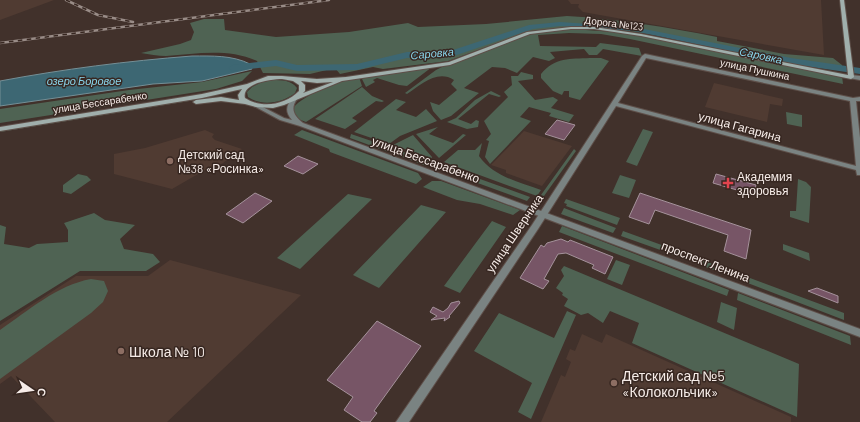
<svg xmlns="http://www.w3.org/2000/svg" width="860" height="422" font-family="Barlow,sans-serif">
  <rect width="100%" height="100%" fill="#41312b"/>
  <path fill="#503b32" d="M0 0H54L0 20Z
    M568 0H821L824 55 583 12 578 7 579 4H571Z
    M714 83 783 99 782 106 770 104 767 122 705 107Z
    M205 130 214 134 212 137 215 140 242 149 223 163 210 170H205L172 189 114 174V154L145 148Z
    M524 131 572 146 542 186 506 173V170L491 165Z
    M170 260 301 295 167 422H55L11 376 0 384V325L76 276H148Z
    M582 334 602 343 606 334 791 417V422H541L561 375 565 377 571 362 566 359 570 349 575 351Z"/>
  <path fill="#4f6353" d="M567 16C618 19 667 27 717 37V41L784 54 833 58 842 65V70L756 56 663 36 615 29 581 26 530 31 448 61 383 69 373 67 340 74 335 68 310 74 263 73 257 61C228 48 196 54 166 56 158 56 149 54 141 53L180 44 191 40 194 32 190 23 204 19H224L225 30 276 37 349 32 408 23 418 27 486 24Z
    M572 29 614 32 643 36 842 76 843 84 630 39 601 34 569 33 538 35 540 46 596 47 600 43 639 48 642 56 603 49 597 55H589L584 49 550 52 555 58 549 61 533 57 517 73 505 68 492 67 464 88 479 93 451 116 441 120 433 111 430 102 439 105 457 90 451 84 454 80C437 69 421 85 407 94L405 93 436 70 446 65 530 34Z
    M590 58H601L609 61 580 100 569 97V91H564L562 95 553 91 541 78V74C555 57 570 59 590 58Z
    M432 67 407 86 399 85 377 78 373 80 375 82 366 87 362 79 365 76Z
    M252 71 242 81 216 89 0 123V109L129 90 202 82Z
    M521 72 533 75V79L518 81 535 100 553 97 558 100 551 108 574 115 569 122 549 116 551 113 529 107 520 117 531 121 490 164 485 157 489 141 486 140 491 134 484 121 508 97 504 92 512 85 511 76H518Z
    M359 77 362 86 306 122 298 119 293 114V108C304 94 342 80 359 77Z
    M273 80C282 80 291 80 297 88L295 93C282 103 262 107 248 97L247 92 252 87 262 82Z
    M362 87 372 96 384 101 382 102 376 101 352 118 357 121 345 129 315 119Z
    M491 91 501 96 499 97 489 94 458 119 471 124 476 120 479 121 478 127 467 129 447 122 456 118 475 100Z
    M195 99V100L0 132V130Z
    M396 99 406 102 396 110 416 117 426 109 437 121 400 136 389 144 354 132Z
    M786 112 802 115V127L787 124Z
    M438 127 429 134 453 143 463 134 466 135 439 158 416 134Z
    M643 129 653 132 637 166 626 162Z
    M302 130 418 173 422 179 416 184 330 152 329 149 294 135Z
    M351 134 436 163 433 165 427 166 350 138Z
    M413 135 432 157V158L393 145Z
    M482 143 479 156C493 176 518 182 541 190L537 196 444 162 458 150H475Z
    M574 149 576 151 544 196 541 195Z
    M441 165 530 197 527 201 439 169Z
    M78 174 87 176 91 180 71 194 63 192V185Z
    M620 175 636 180 629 198 612 193Z
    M798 179 806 182 811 187 809 223 790 217V211H796Z
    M432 181H441L520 210 513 215 480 204 457 200 423 187Z
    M348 194 372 199 300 269 277 258Z
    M566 199 620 218 617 225 566 206 567 204 564 203Z
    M421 205 446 212 379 288 353 275Z
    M564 208 616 228 613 233 561 214Z
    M94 213 105 220 135 225 120 239 124 249 153 254 160 262 146 271H80L0 321V225L6 227 4 244 29 248 37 244 68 242V230L64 223Z
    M492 221 506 227 460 293 444 286Z
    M562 226 729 290 727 296 559 232Z
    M623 231 681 252 680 257 621 236Z
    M783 244 809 253 810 261 783 250Z
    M686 254 844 313V320L685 259Z
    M616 260 630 265 622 285 607 279Z
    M564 266 799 364 797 417 632 343 639 323 610 311 603 323 588 313 581 315 564 306 568 299 562 295 563 293 556 288 564 276 561 270Z
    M91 279 104 281 108 291 103 302 91 313 0 379V330C28 311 57 285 91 279Z
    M738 293 850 336 851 345 737 300Z
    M721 302 737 308 734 330 717 322Z
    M567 311 576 315 531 419 518 412 532 383 474 351 499 313 554 338Z"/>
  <path fill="#3d6773" stroke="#748f96" d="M192 56C212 56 232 55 250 64L252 69 202 81 153 84 0 106V81C64 69 127 61 192 56Z"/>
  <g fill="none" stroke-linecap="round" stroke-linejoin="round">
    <path fill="#3d6773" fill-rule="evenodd" d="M560 22 634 27 791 58 860 68V74L791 64 634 31 560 26 533 29 451 57 407 58 357 70 297 71 276 66 233 71 228 68 233 65 276 60 297 65 357 64 407 52 450 51 529 25Z"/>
  </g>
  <path fill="#756" stroke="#a5929b" d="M557 120 575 125 564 140 545 134Z
    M298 156 318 164 303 174 284 166Z
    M716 174 756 185 754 195 713 183Z
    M255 193 272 201 243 223 226 214Z
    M640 193 751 230 746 259 724 251 728 235 655 210 649 224 629 217Z
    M561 239 568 242 570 240 613 257 605 274 592 268 594 265 566 253 558 254 544 279 549 281 543 289 520 278 541 245 544 247 547 243Z
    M817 288 838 296V303L808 291Z
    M459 301 460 303 449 316 450 317 444 321 445 318 431 320 437 316 430 312 433 307 443 312 448 308 451 303Z
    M377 321 421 346 374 411 377 413 370 422H362L344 410 353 397 327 380Z"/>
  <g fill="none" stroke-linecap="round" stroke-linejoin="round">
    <defs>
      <path id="minor" d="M645 54 853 98 860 97V101H856L860 138V175H857L856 170 616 106 538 229 409 422H396L532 225 642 56ZM646 58 850 101 856 166 618 103Z"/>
      <path id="tertiary" d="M851 75 860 76V80L849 78 848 77Z
        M294 97 297 99C290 109 294 116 303 123L860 329V337L300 126 280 120 252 105 255 103 257 104 284 118 292 120C285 112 286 106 292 98Z"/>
      <path id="secondary" d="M840 0H844L854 77 851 79 641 36 594 29H571L530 34 450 65 342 81 284 105 273 108 256 107 245 104 221 101 196 104 193 102 196 100 221 97 239 100 238 95 242 89 202 98 0 131V127L202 94 247 84 268 76H282L317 79 346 77 449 62 527 32 571 27H594L641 34 848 75ZM282 79 293 81 299 85V91C285 105 262 109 245 98 241 83 272 79 282 79ZM301 81 317 83 333 82 303 93 305 91V85Z"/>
    </defs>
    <use href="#minor" stroke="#5e4f49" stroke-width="2"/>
    <use href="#tertiary" stroke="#5e4f49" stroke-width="2"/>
    <use href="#secondary" stroke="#5e4f49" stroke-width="2"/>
    <use href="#minor" fill="#7a8382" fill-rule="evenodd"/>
    <use href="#tertiary" fill="#7a8382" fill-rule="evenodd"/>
    <use href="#secondary" fill="#a0afac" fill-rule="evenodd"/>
    <defs>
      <path id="rail" d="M66 0 98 15 133 22
        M0 43 329 0"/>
    </defs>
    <use href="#rail" stroke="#998c87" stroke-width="2.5"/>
    <use href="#rail" stroke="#372721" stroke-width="1.5" stroke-dasharray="4.5" stroke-linecap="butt"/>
  </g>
  <g fill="#8d6e63" stroke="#372721" stroke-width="1.5">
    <circle cx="170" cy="161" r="4"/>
    <circle cx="121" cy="351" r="4"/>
    <circle cx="614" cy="383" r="4"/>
  </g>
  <path fill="#e0444e" stroke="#372721" stroke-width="1.5" d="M726 177h4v4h4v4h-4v4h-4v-4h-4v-4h4z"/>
  <g text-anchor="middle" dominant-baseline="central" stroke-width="3" stroke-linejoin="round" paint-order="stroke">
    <g font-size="10" fill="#f6ece8" stroke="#372721">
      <text transform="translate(614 23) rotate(7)">Дорога №123</text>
      <text transform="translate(755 69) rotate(12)">улица Пушкина</text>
      <text transform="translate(100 102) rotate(-9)">улица Бессарабенко</text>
    </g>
    <g font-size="11" font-style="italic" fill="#88d3e9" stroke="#372721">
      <text transform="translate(432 53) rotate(-5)">Саровка</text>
      <text transform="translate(761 55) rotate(12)">Саровка</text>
      <text x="84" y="80">озеро Боровое</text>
    </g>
    <g font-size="12" fill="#f6ece8" stroke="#372721">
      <text transform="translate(740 126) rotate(15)">улица Гагарина</text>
      <text transform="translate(426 159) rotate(20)">улица Бессарабенко</text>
      <text transform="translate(514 233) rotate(-56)">улица Шверника</text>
      <text transform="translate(706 261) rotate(21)">проспект Ленина</text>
    </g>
    <g font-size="12" fill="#f6ece8" stroke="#372721" text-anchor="start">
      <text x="178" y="154">Детский сад<tspan x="178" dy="14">№38 «Росинка»</tspan></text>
      <text x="737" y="176">Академия<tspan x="737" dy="14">здоровья</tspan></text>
    </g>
    <g font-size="14" fill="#f6ece8" stroke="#372721" text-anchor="start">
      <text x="129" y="351">Школа № 10</text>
      <text x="622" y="375">Детский сад №5<tspan x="622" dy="16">«Колокольчик»</tspan></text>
    </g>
  </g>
  <g transform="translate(32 390) rotate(103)" stroke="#372721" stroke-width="3" paint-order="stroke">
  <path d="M0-3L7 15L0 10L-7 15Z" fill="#f6ece8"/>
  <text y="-6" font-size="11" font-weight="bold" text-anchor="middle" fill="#f6ece8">С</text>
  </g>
</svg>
